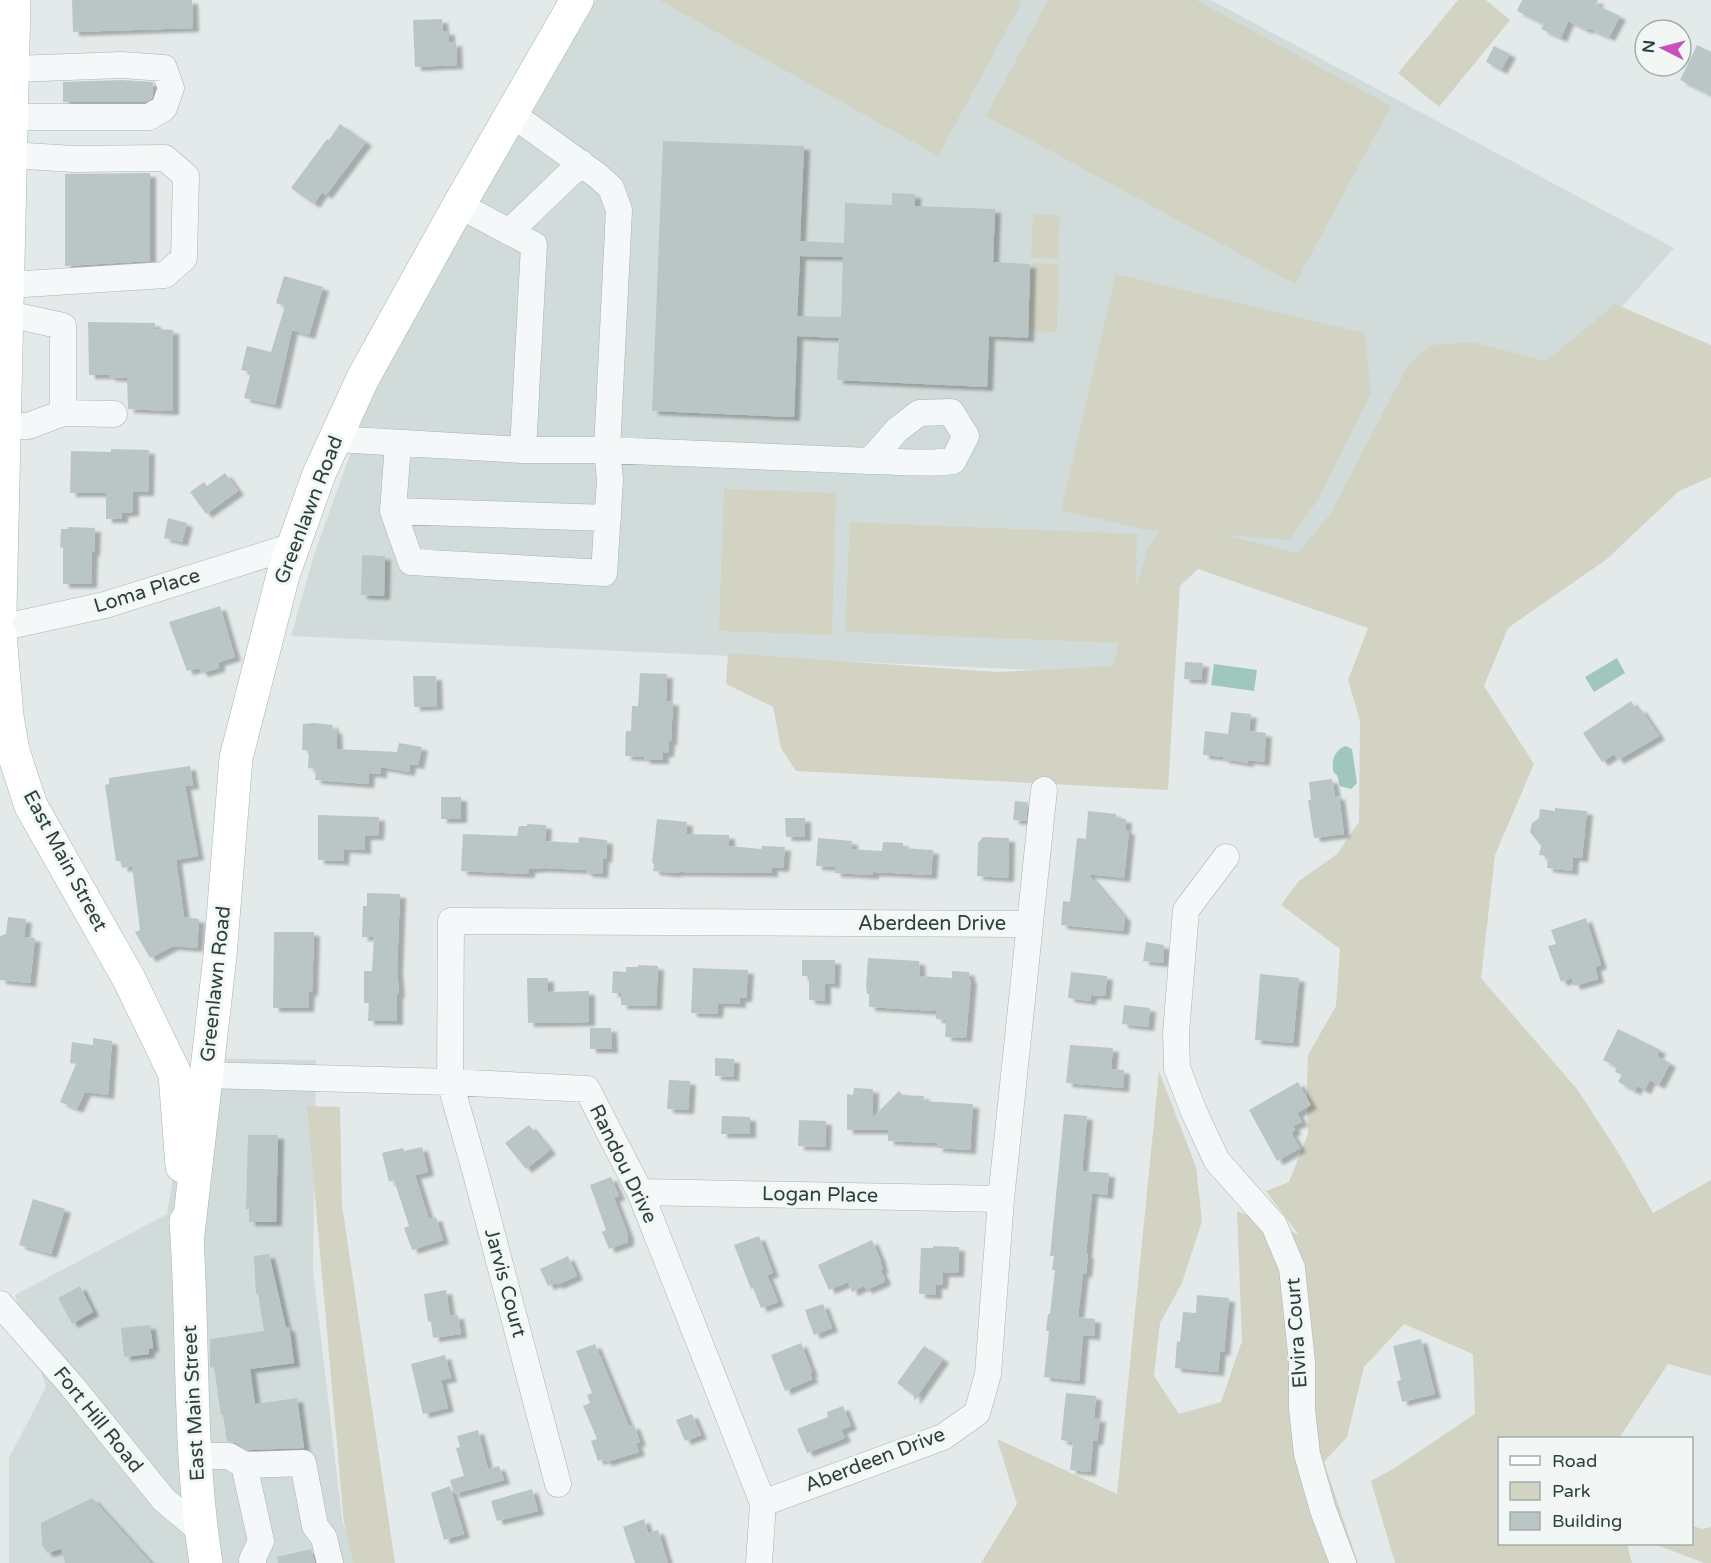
<svg xmlns="http://www.w3.org/2000/svg" width="1711" height="1563" font-family="'Varela Round',sans-serif">
  <defs>
    <filter id="shadow"><feDropShadow dx="6" dy="4" stdDeviation="1.5" flood-color="#0004"/></filter>
  </defs>
  <rect width="100%" height="100%" fill="#e3eae9"/>
  <path fill="#d1dcda" d="M596 0H1211L1674 248 1358 603 1170 543 1168 676 291 636 314 555 372 393 452 244Z
    M193 1058 316 1060 313 1270 342 1519 355 1563H9V1458L46 1387 15 1295 167 1214Z"/>
  <path fill="#d3d3c4" d="M659 0H1019L1022 2 938 156Z
    M1048 0H1196L1391 106 1295 284 986 116Z
    M1458 0H1486L1510 20 1439 107 1398 73Z
    M1033 214 1060 215 1058 259 1031 258Z
    M1032 263 1059 264 1057 332 1029 331Z
    M1116 274 1365 333 1371 393 1319 498 1289 540 1223 535 1298 553 1330 514 1407 367 1430 345 1472 342 1546 361 1615 304 1711 345V477L1679 491 1607 559 1508 628 1484 686 1534 764 1495 855 1481 978 1577 1089 1618 1152 1653 1213 1711 1180V1376L1668 1364 1619 1438H1500V1544H1627L1632 1563H1395L1371 1481 1393 1469 1475 1414 1473 1354 1404 1324 1364 1367 1347 1437 1324 1462 1358 1563H981L1017 1504 997 1439 1117 1494 1159 1071 1196 1167 1202 1221 1182 1283 1160 1323 1154 1376 1179 1414 1221 1402 1242 1341 1237 1211 1298 1234 1266 1191 1289 1182 1308 1134 1307 1085 1308 1055 1336 1006 1340 949 1281 905 1299 881 1337 854 1359 822 1360 721 1348 680 1368 628 1198 569 1180 586 1168 790 796 771 781 748 773 707 726 684 728 653 997 672 1113 666 1119 643 845 632 850 522 1137 534 1136 588 1148 549 1159 530 1141 529 1061 510Z
    M724 489 836 493 832 635 719 631Z
    M307 1106 340 1107 342 1205 395 1563H353L344 1523Z
    M1692 1526 1703 1529 1711 1527V1563H1704L1654 1544H1692Z"/>
  <path fill="#a0c7be" d="M1617 658 1625 673 1594 692 1585 677Z
    M1214 664 1257 670 1254 691 1211 685Z
    M1346 746 1352 749 1357 783 1351 789 1340 786 1337 775 1334 773C1330 762 1335 749 1346 746Z"/>
  <path fill="#bac6c5" fill-rule="evenodd" filter="url(#shadow)" d="M72 0H192L193 28 73 32Z
    M1522 0H1598L1596 5 1620 16 1609 37 1588 28 1587 30 1568 21 1561 38 1541 29 1544 24 1517 11Z
    M442 19 443 31H449V43L456 42 457 65 415 67 413 20Z
    M1697 45 1711 52V95L1680 80Z
    M1494 46 1510 54 1501 70 1486 62Z
    M122 80 153 82 152 98 145 102H63V82Z
    M340 124 366 142 326 195 322 192 314 204 291 188 327 139 329 140Z
    M663 141 804 146 800 241 844 243 845 203 892 205V193L915 194V206L995 209 993 262 1030 264 1028 338 989 336 987 387 837 380 839 338 797 336 794 417 652 411ZM800 256 843 257 841 317 797 316Z
    M150 173V261L65 266V174Z
    M284 276 323 287 309 335 292 330 275 405 244 398 251 372 241 370 247 346 271 352 285 306 276 303Z
    M88 322 155 323V329L173 330V411L128 409 127 378 109 377V375H89Z
    M111 449 149 450 148 492H133V512L122 513V519H106V493H70L71 451 111 452Z
    M225 473 238 491 206 514 190 492 204 482 207 486Z
    M168 518 187 523 182 542 164 538Z
    M68 527 95 528 94 552H92L91 584H63V548L60 547 61 529H68Z
    M362 555 385 556 384 596 361 595Z
    M220 606 235 657 219 662V668L202 673 199 668 187 671 169 622Z
    M1185 662 1203 663 1201 680 1184 679Z
    M640 673 667 674 666 701 673 702 671 741H669L668 753H663V760H644V757L625 756 626 731H631L632 706H638Z
    M413 676H436L437 706 414 707Z
    M1631 701 1637 710 1640 708 1659 736 1618 760 1614 754 1602 762 1583 733Z
    M1231 712 1251 714 1249 731 1266 733 1264 762 1248 760V763L1223 759V757L1203 755 1205 731 1228 734Z
    M314 723 333 725 332 729 336 730 337 749 397 752 399 743 422 747 418 765 410 764 409 772 381 767V774L369 773 368 784 315 780 316 769 308 768 309 751 302 750 303 724Z
    M190 766 193 785 185 786 198 856 176 860 184 917 199 919 197 948 173 946 150 958 135 932 140 930 132 866 122 868 121 861H116L105 785 109 784V778Z
    M1332 779 1335 796H1339L1344 834 1314 838 1308 800H1311L1309 782Z
    M441 797H461V819H441Z
    M1015 801 1028 802 1026 821 1013 820Z
    M1555 808 1587 811 1582 858 1573 857 1572 871 1547 868 1548 856 1539 855 1541 846 1530 832 1532 823 1539 818 1540 809 1555 811Z
    M1088 811 1116 814V818L1126 819 1125 830 1129 831 1124 878 1088 874 1125 918 1123 931 1061 925 1063 901 1070 902 1077 838 1086 839Z
    M318 815 379 817 378 836H365V850L344 849 343 861 318 860Z
    M785 818H805V837H786Z
    M657 819 687 822 686 834 729 835V846L761 849 762 846 785 847 783 868 772 867V873H763L680 872 671 873 653 871 654 864 652 863Z
    M527 824 546 825 545 841 578 843 579 837 607 840 606 859 603 858 602 874 586 873V870L544 868 529 869V874L461 871 463 834 517 836 519 826H527Z
    M983 837 1009 838 1008 878 977 876 978 843Z
    M818 838 852 841 851 849 882 851 883 842 903 843V848L933 850 931 875 873 872V875L835 873V867L816 866Z
    M367 893 400 894 397 969 399 994H397V1021H368L369 1003H364V971H372L374 937H362L363 906H367Z
    M8 917 26 919 24 937 35 938 30 983 0 980V936L6 934Z
    M1586 918 1601 965 1595 967 1598 979 1574 986 1572 978 1561 982 1548 946 1556 944 1551 930Z
    M274 932H314L312 992H309L308 1008H273Z
    M1146 942 1164 945 1163 963 1143 961Z
    M868 958 919 961 920 976 952 978V971L969 972V979H971L966 1038 945 1037 946 1020 936 1019V1011L869 1007V994H867L866 987Z
    M802 960H835L834 984 825 983V1001L809 1000V976H802Z
    M638 965 658 966 656 1006 621 1005V993H612L613 971 626 972V967H638Z
    M693 968 748 970 746 998H740V1004L718 1003 717 1014 691 1013Z
    M1071 972 1107 976 1105 996 1091 995 1090 1001 1068 998Z
    M1260 974 1299 978 1293 1043 1255 1040Z
    M527 978H548V992L589 991V1022L528 1023Z
    M1124 1005 1150 1008 1148 1027 1122 1024Z
    M590 1028H611L612 1049H590Z
    M1618 1029 1660 1050 1657 1056 1670 1063 1659 1085 1650 1080 1645 1090 1637 1086 1635 1091 1618 1082 1622 1075 1615 1072 1617 1067 1603 1060Z
    M93 1038 112 1041 108 1095 85 1092 77 1109 60 1102 76 1064 70 1063 72 1042 93 1045Z
    M1070 1045 1113 1048 1111 1069 1124 1070 1123 1088 1066 1083Z
    M715 1058 734 1059 733 1077 715 1076Z
    M669 1080 690 1081 688 1110 667 1109Z
    M1298 1082 1311 1105 1297 1113 1302 1122 1293 1126 1295 1130 1291 1133 1300 1148 1277 1161 1249 1110Z
    M854 1088 873 1089 872 1118 899 1091 903 1095 924 1096 923 1101 973 1104 970 1150 937 1148V1143L888 1141V1130H847V1094L853 1095Z
    M1064 1114 1087 1116 1082 1171 1109 1173 1107 1195 1092 1193 1086 1254H1088L1086 1274 1083 1273 1078 1317 1095 1319 1094 1336 1083 1335 1079 1381 1044 1377 1049 1331H1046L1048 1314H1050L1055 1270H1052L1054 1256H1050Z
    M722 1116 750 1117V1134H721Z
    M799 1120 826 1121 825 1147 798 1146Z
    M529 1125 550 1150 526 1169 505 1143Z
    M248 1135H278L276 1222H249V1209H246Z
    M422 1147 428 1172 415 1175 429 1219 436 1217 443 1240 412 1250 404 1228 409 1226 394 1180 389 1182 382 1153 403 1148 404 1151Z
    M611 1177 619 1196 614 1198 628 1235V1242L609 1249 602 1232 606 1230 590 1185Z
    M33 1199 65 1209 51 1254 19 1245Z
    M759 1236 773 1273 767 1275 778 1302 761 1308 753 1288 751 1289 734 1245Z
    M872 1240 881 1261 880 1262 883 1269 880 1270 885 1279 884 1282 866 1290 864 1286 852 1292 848 1282 829 1290 818 1265Z
    M933 1246 959 1247 958 1273H943L942 1285H936V1295L919 1294 921 1248H933Z
    M269 1254 286 1328 289 1327 294 1363 250 1369 255 1404 297 1398 304 1448 248 1450 236 1443 227 1441 223 1415H221L214 1367 210 1368V1339L264 1331 258 1294H256L254 1256Z
    M568 1256 577 1276 557 1285 555 1283 548 1286 540 1269Z
    M80 1286 93 1312 72 1324 58 1298Z
    M446 1290 450 1316 458 1315 461 1334 433 1338 431 1322 428 1321 424 1294Z
    M1197 1295 1229 1298 1224 1352 1220 1351 1218 1372 1175 1368 1177 1341 1180 1342 1183 1312 1196 1313Z
    M823 1304 832 1328 814 1335 805 1310Z
    M150 1325 153 1348 149 1349V1354L124 1357 121 1328Z
    M1421 1339 1435 1394 1402 1402 1397 1381 1401 1380 1393 1346Z
    M801 1343 812 1372 810 1373 812 1379 785 1391 771 1355Z
    M595 1344 629 1426 634 1425 640 1442 636 1443 639 1452 606 1462 604 1459 598 1461 591 1441 597 1439 583 1406 590 1403 587 1395 592 1393 576 1351Z
    M924 1346 943 1359 914 1401V1391L912 1394 897 1383Z
    M445 1355 451 1378 441 1380 448 1408 423 1414 411 1364Z
    M1066 1393 1096 1396 1094 1418H1100L1097 1441H1093L1090 1472 1070 1470 1073 1442 1061 1440Z
    M843 1406 851 1426 841 1430 845 1438 807 1453 797 1429 828 1417 827 1412Z
    M692 1414 701 1435 685 1441 676 1420Z
    M478 1430 488 1469 499 1466 504 1480 454 1494 450 1480 464 1476 456 1448 460 1447 457 1436Z
    M450 1486 464 1534 444 1540 431 1493Z
    M532 1489 538 1511 497 1521 491 1501Z
    M92 1498 151 1563H65L61 1549 47 1553 42 1545 41 1523Z
    M644 1519 648 1533 658 1530 668 1563H635L623 1527Z
    M311 1549 315 1563H278L277 1557Z"/>
  <g fill="none" stroke-linecap="round" stroke-linejoin="round">
    <defs>
      <path id="minor" d="M13 117H149L164 108 171 88 164 68 122 65 14 69
        M459 205 534 245 523 450
        M509 232 581 163
        M9 285 165 275 184 258 186 176 165 158 73 159 11 155
        M63 413 114 414
        M5 426H28L63 413V326L8 314
        M335 439 523 450H607L619 210 611 188 598 176 512 114
        M398 444 393 511 411 562 604 573 610 480 607 450 870 461C898 461 924 465 953 461L966 436 951 412 919 413 897 430 870 461
        M393 511 608 518
        M0 628 105 605 293 546
        M1226 857 1186 910 1176 1033 1177 1068 1194 1112 1217 1161 1274 1225 1292 1268 1302 1362V1409L1307 1454 1323 1510 1343 1563
        M207 1075 450 1082 587 1089 640 1192 763 1503 759 1563
        M640 1192 1001 1199
        M0 1304 71 1385 164 1500 201 1531
        M195 1456H229L244 1465 303 1463 315 1526 324 1538 330 1563
        M244 1465 261 1541 252 1560 253 1563
        M558 1484 475 1170 450 1082 451 921 1029 924
        M763 1503 943 1437 977 1413 988 1374 1001 1199 1044 790"/>
      <path id="major" d="M0 611 14 0
        M0 635 7 716 13 751 31 806 129 979 175 1074 182 1166
        M186 1221C194 1335 188 1450 206 1563
        M187 1243 220 956 236 758 283 575 319 474 363 378 459 205 577 0"/>
    </defs>
    <use href="#minor" stroke="#a8b4b2" stroke-width="27"/>
    <use href="#major" stroke="#a3b5b2" stroke-width="34"/>
    <use href="#minor" stroke="#f5f8f8" stroke-width="26"/>
    <use href="#major" stroke="#fff" stroke-width="33"/>
  </g>
  <g text-anchor="middle" dominant-baseline="central" stroke-width="6" stroke-linejoin="round" paint-order="stroke">
    <g font-size="20" fill="#2b413e" stroke="#f2f7f6">
      <text transform="translate(309 510) rotate(-69)">Greenlawn Road</text>
      <text transform="translate(147 591) rotate(-17)">Loma Place</text>
      <text transform="translate(65 861) rotate(62)">East Main Street</text>
      <text x="932" y="924">Aberdeen Drive</text>
      <text transform="translate(216 984) rotate(-84)">Greenlawn Road</text>
      <text transform="translate(623 1164) rotate(64)">Randou Drive</text>
      <text transform="translate(820 1195) rotate(1)">Logan Place</text>
      <text transform="translate(505 1283) rotate(75)">Jarvis Court</text>
      <text transform="translate(1297 1333) rotate(-94)">Elvira Court</text>
      <text transform="translate(194 1403) rotate(-93)">East Main Street</text>
      <text transform="translate(98 1420) rotate(51)">Fort Hill Road</text>
      <text transform="translate(875 1460) rotate(-21)">Aberdeen Drive</text>
    </g>
  </g>
  <rect x="1498" y="1437" width="195" height="108" fill="#f2f7f6" stroke="#a2aeac" stroke-width="1.5"/>
  <rect x="1510" y="1456" width="30" height="9" fill="#ffffff" stroke="#a2aeac" stroke-width="1.5"/>
  <text x="1552" y="1467" font-size="18" fill="#2b413e">Road</text>
  <rect x="1510" y="1482" width="30" height="18" fill="#d3d3c4" stroke="#a2aeac" stroke-width="1.5"/>
  <text x="1552" y="1497" font-size="18" fill="#2b413e">Park</text>
  <rect x="1510" y="1512" width="30" height="18" fill="#bac6c5" stroke="#a2aeac" stroke-width="1.5"/>
  <text x="1552" y="1527" font-size="18" fill="#2b413e">Building</text>
  <g transform="translate(1663 48) rotate(276)"><circle r="28" fill="#f2f7f6" stroke="#a2aeac" stroke-width="1.5"/>
  <path d="M0-4.5L10 22L0 15L-10 22Z" fill="#c650bc"/>
  <text y="-9" font-size="16" font-weight="bold" text-anchor="middle" fill="#2b413e">N</text>
  </g>
</svg>
